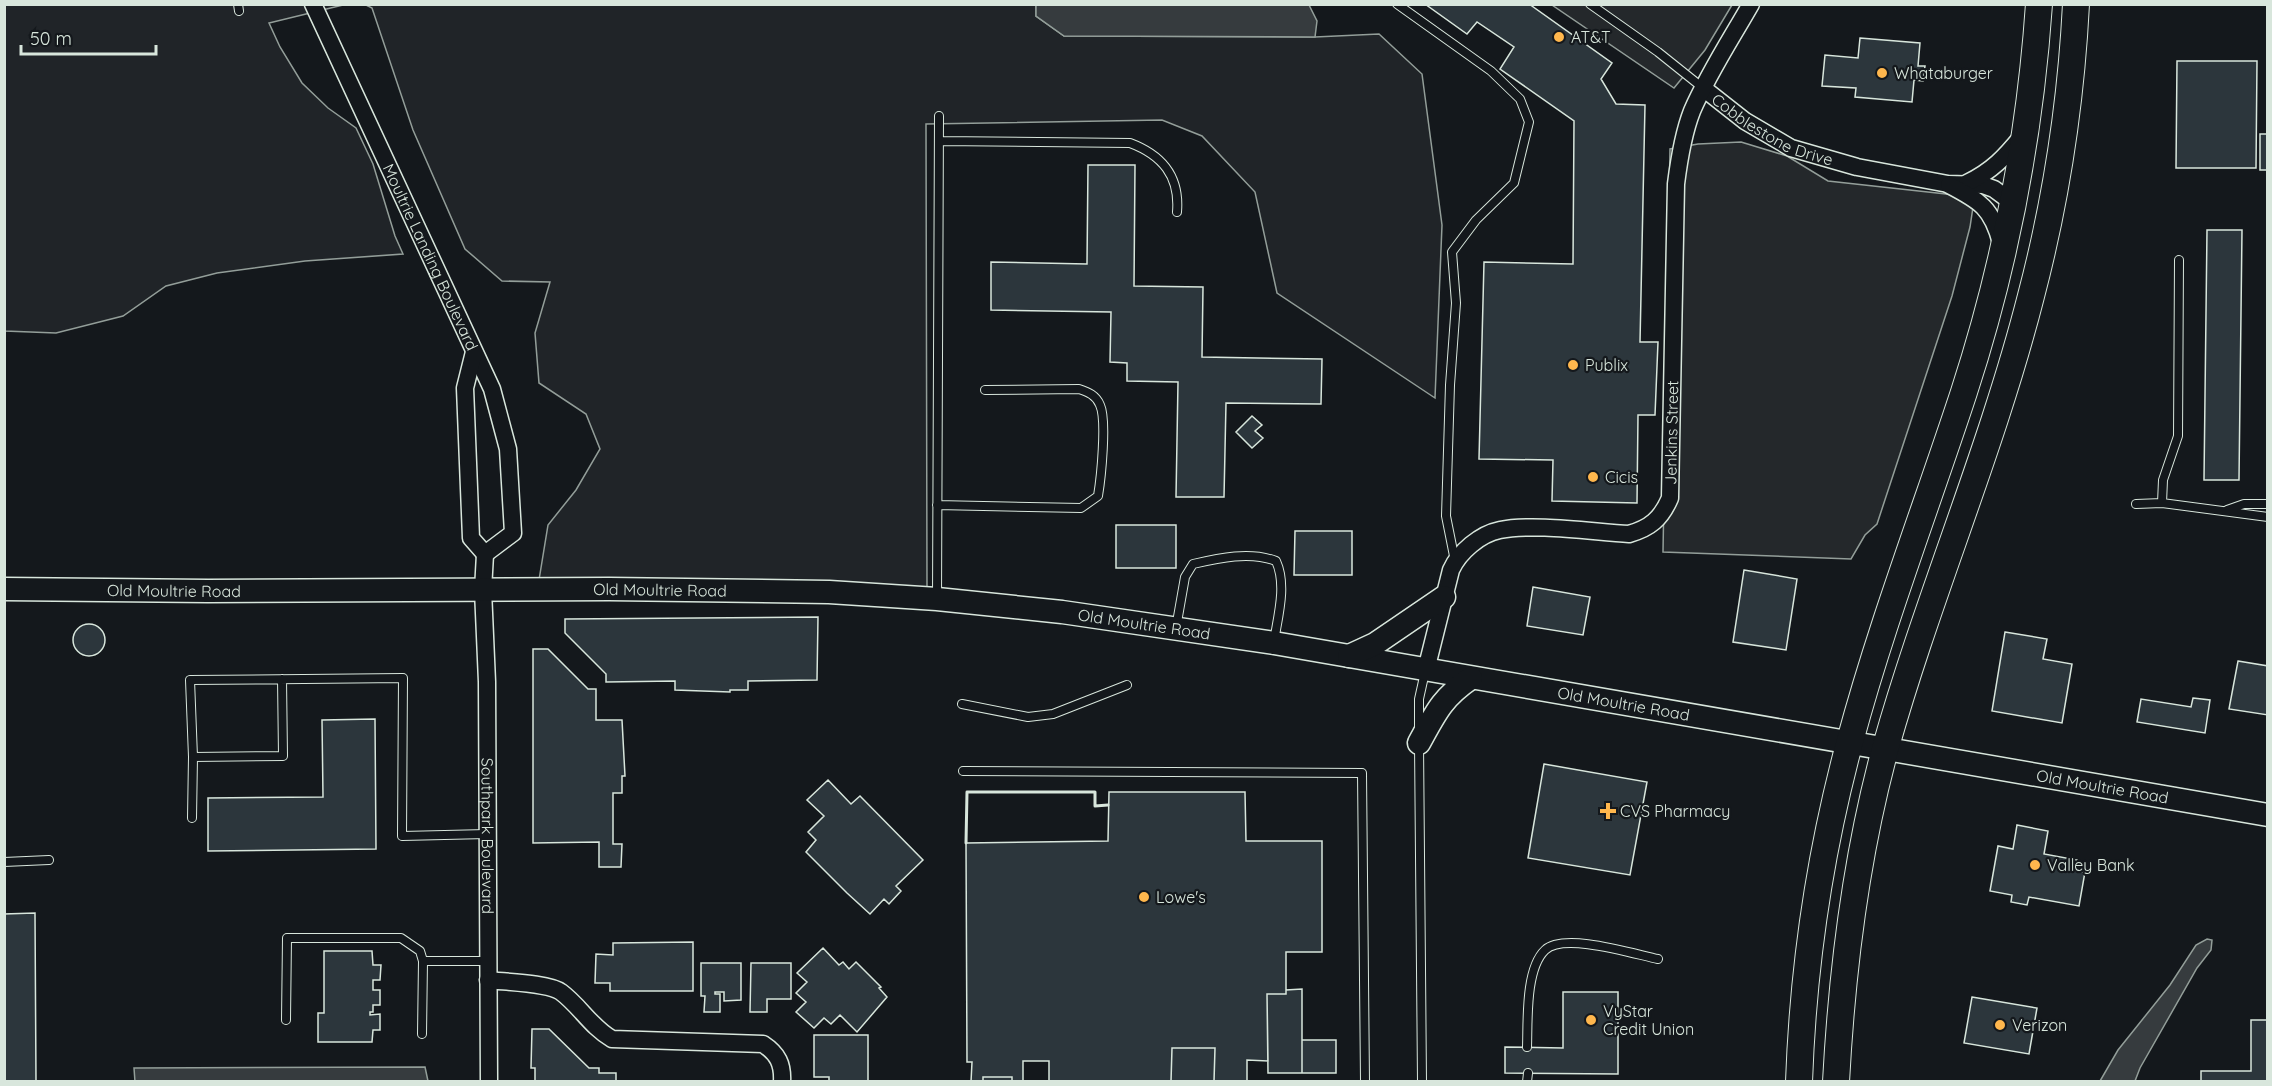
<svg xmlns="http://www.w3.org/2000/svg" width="2272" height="1086" font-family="Quicksand,sans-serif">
  <rect width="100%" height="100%" fill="#14181c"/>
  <path fill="#202428" stroke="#939e99" stroke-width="1.5" d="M1036 4V16L1064 36 1315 37 1379 34 1422 74 1442 225 1435 398 1277 293 1255 192 1202 136 1162 120 926 124 927 589 539 580 548 525 576 490 600 449 586 414 539 383 535 333 550 282 502 281 465 249 413 130 372 8 366 5Z
    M5 5H343L269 23 280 47 302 83 328 108 356 128 373 164 395 236 403 254 305 261 217 273 166 286 123 316 56 333 5 331Z"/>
  <path fill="#24282b" stroke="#939e99" stroke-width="1.5" d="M1552 5H1732L1705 50 1674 88Z
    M1741 142 1787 156 1828 181 1955 195 1973 207 1970 227 1952 296 1877 524 1865 535 1851 559 1663 552 1670 149 1698 144Z"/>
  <path fill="#363b3e" stroke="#939e99" stroke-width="1.5" d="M1036 5H1309L1317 21 1315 37 1064 36 1036 16Z
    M2207 939 2212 940 2211 950 2197 968 2140 1068 2135 1081H2100L2118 1050 2170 985 2196 945Z
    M425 1067 428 1081 135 1082 134 1068Z"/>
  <path fill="#2c363c" stroke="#d8e6dc" stroke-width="1.5" d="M1425 4H1529L1612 63 1601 79 1616 104 1645 105 1640 342H1658L1655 415H1638L1637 503 1552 501 1553 460 1479 459 1484 262 1573 264 1574 121 1500 69 1514 47 1477 22 1467 34Z
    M1860 38 1920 43 1918 66H1925L1923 81 1914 80 1912 102 1855 97 1856 88 1822 86 1825 55 1858 58Z
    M2177 61H2257L2256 168H2176Z
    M2260 134H2268V170H2260Z
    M1088 165H1135L1134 286 1203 287 1202 357 1322 359 1321 404 1226 403 1224 497H1176L1178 382 1127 381V363L1110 362 1111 312 991 310V262L1087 264Z
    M2207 230H2242L2239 480H2204Z
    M1252 416 1262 425 1255 431 1263 438 1252 448 1236 432Z
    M1116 525H1176V568H1116Z
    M1295 531H1352V575H1294Z
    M1744 570 1797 579 1786 650 1733 642Z
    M1533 587 1590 597 1583 635 1527 626Z
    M818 617 817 680 748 681V690H730V692L675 690V681L606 682V674L565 633V619Z
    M73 640a16 16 0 1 1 32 0a16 16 0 1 1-32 0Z
    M2005 632 2047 639 2043 659 2072 664 2062 723 1992 711Z
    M533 649H548L588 689H596V720H622L625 776H622V793H613V844H622L621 867H599V842L533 843Z
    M2238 661 2268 666V715L2229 709Z
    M2193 698 2210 700 2205 733 2137 722 2141 699 2191 707Z
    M375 719 376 849 208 851V798L323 797 322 720Z
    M1544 764 1647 782 1630 875 1528 858Z
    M828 780 851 804 860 796 923 860 896 886 901 891 889 904 884 899 870 914 847 893 806 852 816 840 808 832 824 816 807 800Z
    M1109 792H1245L1246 841H1322V952H1286V994H1267L1268 1061 1247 1060V1081H1214L1215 1048H1172L1171 1081 1049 1082V1061H1023V1082H1012V1077H983V1082H971L972 1062H967L966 843 1108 841Z
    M2017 825 2048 831 2044 854 2077 860 2075 871 2085 872 2079 906 2029 897 2027 905 2011 902 2012 895 1990 891 1998 846 2013 849Z
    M35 913 36 1082H4V914Z
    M693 942V991H610V983H595L596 954 613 955V943Z
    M823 948 839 965 843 962 849 969 856 962 881 987 879 988 887 997 857 1032 840 1015 831 1024 824 1018 814 1028 796 1012 806 1002 796 993 807 982 797 973Z
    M324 951H372L373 965H381L380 980H373V990H380V1005H373V1012H370V1015L380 1014V1030H373L372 1042H318V1013H324Z
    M701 963H741V1000L724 1001V992H715V994H720V1012H704L705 996H701Z
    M751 963H791V999H767V1012H750Z
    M1302 989V1073H1268L1267 994H1286V990Z
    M1563 992H1618V1074L1505 1073V1047L1563 1048Z
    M1972 997 2037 1008 2029 1054 1964 1043Z
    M2251 1020H2268V1082H2201V1071H2251Z
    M532 1029H549L589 1068H599V1073H616V1082H535V1068H531Z
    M814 1035H868V1082H829V1077H814Z
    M1302 1040H1336V1073H1302Z
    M1172 1048H1215L1214 1082H1171Z
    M983 1077H1012V1082H983Z"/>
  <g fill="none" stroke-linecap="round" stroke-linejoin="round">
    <defs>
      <path id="lane" d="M238 4 239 11
        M1397 4 1491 71 1520 99 1529 122 1514 183 1476 220 1452 252 1456 303 1450 385 1446 516 1455 561
        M1590 4 1658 52 1703 88
        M939 141 1130 143C1162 155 1180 176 1177 212
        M2162 503 2163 480 2178 436 2179 260
        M2136 504 2162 503 2268 517
        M937 505 1081 508 1098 496C1101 478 1107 420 1100 405 1096 395 1088 392 1079 389L985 390
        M2227 510 2244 504H2268
        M937 598 939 116
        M1176 628 1185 577 1193 564C1219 558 1250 551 1276 561 1287 585 1278 616 1274 641
        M282 679 283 756 193 757 190 680 403 678 402 836 487 834
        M962 704 1028 717 1053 714 1127 685
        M1419 730V699L1425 672
        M1419 743 1422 1082
        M963 771 1362 773 1365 1082
        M192 818 193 757
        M4 862 49 860
        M423 961H488
        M286 1020 287 938H401L420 951 423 961 422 1034
        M1527 1047C1528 1022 1525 969 1545 950 1564 932 1634 954 1658 959
        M1527 1082 1528 1073"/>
      <g id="street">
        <path id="s1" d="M313 4 492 389 508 449 513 533 485 554"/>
        <path id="s2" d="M1703 88 1745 121 1791 148 1857 167 1948 184 1983 185 1994 189 2013 203"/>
        <path d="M1967 183C1992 171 2005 157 2022 136"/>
        <path d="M1949 185C1980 201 1992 208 2001 243"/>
        <path d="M474 352 465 388 471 538 485 554"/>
        <path id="s3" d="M485 554 483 590 487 682 489 1082"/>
        <path id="s4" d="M1426 670 1451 570C1459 552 1480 534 1500 530 1533 523 1593 532 1629 534 1650 528 1661 519 1670 498L1676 184C1679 160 1683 134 1692 111 1708 74 1731 39 1751 4"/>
        <path d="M488 980C505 982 549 983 561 992 580 1006 591 1027 612 1039L763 1044C778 1054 783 1064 782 1082"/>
      </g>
      <g id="secondary">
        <path id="s5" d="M4 589 208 591 609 589 829 592 937 599 1062 612 1274 643 2268 815"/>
        <path d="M1349 656 1375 644 1444 597"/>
        <path d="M1419 743C1436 712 1442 698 1471 678"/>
      </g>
      <path id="primary" d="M1799 1082C1803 967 1820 852 1850 741 1882 622 1926 508 1964 392 2005 266 2030 136 2039 4
        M1836 1082C1842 969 1856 855 1886 746 1929 594 1992 449 2031 296 2056 201 2071 102 2076 4"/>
    </defs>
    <use href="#lane" stroke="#d8e6dc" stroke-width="10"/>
    <use href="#street" stroke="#d8e6dc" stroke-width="19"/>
    <use href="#secondary" stroke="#d8e6dc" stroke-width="25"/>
    <use href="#primary" stroke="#d8e6dc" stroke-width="28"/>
    <use href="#lane" stroke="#14181c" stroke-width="8"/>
    <use href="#street" stroke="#14181c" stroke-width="16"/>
    <use href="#secondary" stroke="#14181c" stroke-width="22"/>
    <use href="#primary" stroke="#14181c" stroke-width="26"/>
    <path stroke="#d8e6dc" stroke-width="3" d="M966 843 967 792H1095V806L1108 805"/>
  </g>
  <g fill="#ffb74d" stroke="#14181c" stroke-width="2">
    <circle cx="1559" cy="37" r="6"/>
    <circle cx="1882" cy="73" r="6"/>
    <circle cx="1573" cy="365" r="6"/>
    <circle cx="1593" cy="477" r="6"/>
    <path d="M1605 802h6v6h6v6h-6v6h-6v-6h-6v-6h6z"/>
    <circle cx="2035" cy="865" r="6"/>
    <circle cx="1144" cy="897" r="6"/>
    <circle cx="1591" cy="1020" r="6"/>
    <circle cx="2000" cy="1025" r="6"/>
  </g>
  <g text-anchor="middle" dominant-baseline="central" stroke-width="4.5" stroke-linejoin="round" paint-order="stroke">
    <g font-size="16" fill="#d8e6dc" stroke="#14181c" text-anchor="start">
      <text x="1571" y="37">AT&amp;T</text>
      <text x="1894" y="73">Whataburger</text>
      <text x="1585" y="365">Publix</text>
      <text x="1605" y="477">Cicis</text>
      <text x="1620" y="811">CVS Pharmacy</text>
      <text x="2047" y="865">Valley Bank</text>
      <text x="1156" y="897">Lowe's</text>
      <text x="1603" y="1011">VyStar<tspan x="1603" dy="18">Credit Union</tspan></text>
      <text x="2012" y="1025">Verizon</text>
    </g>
    <g font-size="16" fill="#d8e6dc" stroke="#14181c">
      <text stroke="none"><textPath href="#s2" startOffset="82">Cobblestone Drive</textPath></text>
      <text stroke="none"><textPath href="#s1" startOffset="279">Moultrie Landing Boulevard</textPath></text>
      <text stroke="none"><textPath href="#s4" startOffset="420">Jenkins Street</textPath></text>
      <text stroke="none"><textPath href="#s5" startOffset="170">Old Moultrie Road</textPath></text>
      <text stroke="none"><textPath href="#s5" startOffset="656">Old Moultrie Road</textPath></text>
      <text stroke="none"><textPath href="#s5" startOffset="1142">Old Moultrie Road</textPath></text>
      <text stroke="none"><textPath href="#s5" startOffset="1628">Old Moultrie Road</textPath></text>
      <text stroke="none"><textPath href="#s5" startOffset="2114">Old Moultrie Road</textPath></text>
      <text stroke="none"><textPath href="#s3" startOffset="282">Southpark Boulevard</textPath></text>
    </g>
  </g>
  <rect width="2272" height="1086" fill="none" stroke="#d8e6dc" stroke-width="12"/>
  <path d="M21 45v9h135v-9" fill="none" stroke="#d8e6dc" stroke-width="3"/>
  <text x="30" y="45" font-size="18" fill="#d8e6dc" stroke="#14181c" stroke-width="4.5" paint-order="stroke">50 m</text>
</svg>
